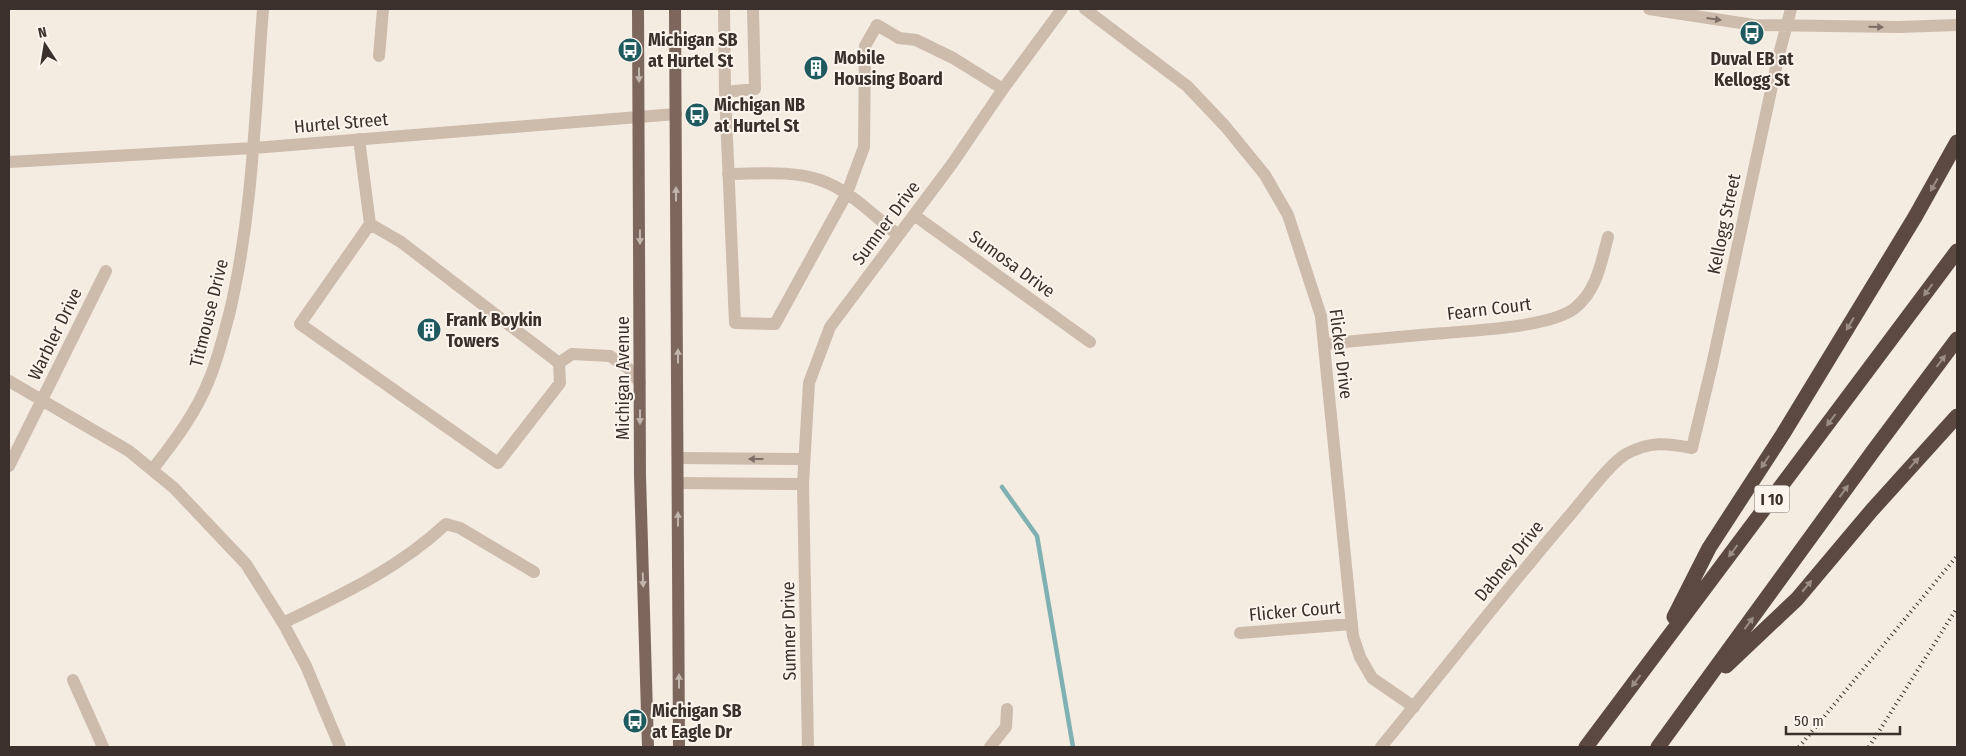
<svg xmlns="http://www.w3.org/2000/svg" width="1966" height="756" font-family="'Fira Sans Condensed',sans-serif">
  <rect width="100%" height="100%" fill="#f4ebe1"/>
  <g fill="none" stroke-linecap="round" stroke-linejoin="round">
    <path stroke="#7fb0b2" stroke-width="4.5" d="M1002 487 1037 536 1073 747"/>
    <path stroke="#cdbbac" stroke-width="12" d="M724 9 725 92 735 323 775 324 847 193 864 147 865 46 877 25 899 38 916 40 953 58 1003 89
      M1085 9 1187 86 1225 126 1265 175 1288 215 1321 316 1353 636 1360 657 1372 678 1414 707
      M1649 9 1754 25 1899 27 1957 25
      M379 56 383 9
      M725 92 755 89 753 9
      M359 139 370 224 300 324 498 463 560 383 559 363 572 354 610 356 628 368 640 383
      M9 162 253 148 676 114
      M728 174C758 174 792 170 820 180 850 190 874 216 898 235
      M914 215 1090 342
      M370 224 401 242 559 363
      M1325 344C1365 340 1405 336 1446 333 1477 330 1551 327 1575 308 1597 290 1601 263 1608 237
      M9 381 129 451 174 488 246 564 283 623 306 666 340 747
      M678 458 804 459
      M9 466 106 271
      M152 470C174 442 196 413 209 380 218 359 223 336 229 315 253 215 255 111 263 9
      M678 483 803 484
      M283 623C341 595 398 569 446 524L460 528 534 572
      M1240 633 1352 624
      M73 680 103 747
      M808 747 803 484 809 383 830 327 952 164 1003 89 1062 9
      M990 747 1006 727 1007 709
      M1381 747C1444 670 1505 591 1570 515 1583 500 1610 463 1626 454 1650 441 1667 443 1692 448L1712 365 1778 58 1791 9"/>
    <path stroke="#7d675c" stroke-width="12" d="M638 9 640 476 648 747
      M675 9 679 747"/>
    <path stroke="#5c4a42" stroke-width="15" d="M1674 617 1709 548 1783 434 1915 217 1957 142
      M1726 666 1797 599 1872 510 1957 416
      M1586 747 1957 251
      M1658 747 1874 450 1957 339"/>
    <path stroke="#3b302b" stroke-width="4" stroke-dasharray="1 4" stroke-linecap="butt" d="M1799 747 1957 556
      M1869 747 1957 608"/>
  </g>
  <defs><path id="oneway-solid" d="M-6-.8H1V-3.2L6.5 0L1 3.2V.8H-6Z" transform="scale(1.25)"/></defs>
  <g fill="#7d6f65">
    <use href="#oneway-solid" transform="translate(1714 19) rotate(8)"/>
    <use href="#oneway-solid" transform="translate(1876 27) rotate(1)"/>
    <use href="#oneway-solid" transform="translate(756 459) rotate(-180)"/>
  </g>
  <g fill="#c2b5ac">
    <use href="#oneway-solid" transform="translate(639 75) rotate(90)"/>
    <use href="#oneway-solid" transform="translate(676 194) rotate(-90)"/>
    <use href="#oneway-solid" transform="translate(640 237) rotate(90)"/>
    <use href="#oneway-solid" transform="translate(678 356) rotate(-90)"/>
    <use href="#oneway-solid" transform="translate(640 417) rotate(90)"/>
    <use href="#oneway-solid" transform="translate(678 519) rotate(-90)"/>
    <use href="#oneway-solid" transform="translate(643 580) rotate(88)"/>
    <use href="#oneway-solid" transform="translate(679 681) rotate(-90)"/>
  </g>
  <g fill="#9c8e87">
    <use href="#oneway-solid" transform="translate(1934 185) rotate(119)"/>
    <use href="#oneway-solid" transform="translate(1928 290) rotate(127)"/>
    <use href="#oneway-solid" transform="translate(1850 324) rotate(121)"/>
    <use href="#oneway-solid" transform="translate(1941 361) rotate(-53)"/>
    <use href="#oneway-solid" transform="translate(1831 420) rotate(127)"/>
    <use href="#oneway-solid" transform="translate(1765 462) rotate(123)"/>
    <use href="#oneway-solid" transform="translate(1914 463) rotate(-48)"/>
    <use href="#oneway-solid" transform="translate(1844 491) rotate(-54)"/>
    <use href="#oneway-solid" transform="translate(1733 551) rotate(127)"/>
    <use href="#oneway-solid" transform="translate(1807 586) rotate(-50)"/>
    <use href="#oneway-solid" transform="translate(1749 623) rotate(-54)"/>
    <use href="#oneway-solid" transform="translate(1636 681) rotate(127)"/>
  </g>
  <defs>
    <symbol id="bus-disc" viewBox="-11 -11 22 22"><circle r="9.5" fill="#1f5a5e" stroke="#fbf5ee"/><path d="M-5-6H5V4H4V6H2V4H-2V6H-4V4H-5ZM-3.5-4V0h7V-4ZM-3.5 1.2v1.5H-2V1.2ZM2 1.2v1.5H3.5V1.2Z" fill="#fff"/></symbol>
    <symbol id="building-disc" viewBox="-11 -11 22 22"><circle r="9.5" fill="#1f5a5e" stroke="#fbf5ee"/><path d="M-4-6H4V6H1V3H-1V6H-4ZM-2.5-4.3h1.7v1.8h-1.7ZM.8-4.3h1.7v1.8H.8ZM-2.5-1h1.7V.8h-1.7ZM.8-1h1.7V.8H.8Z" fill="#fff"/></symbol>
  </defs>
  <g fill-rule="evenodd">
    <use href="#bus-disc" x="1738" y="19" width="28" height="28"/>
    <use href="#bus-disc" x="616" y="36" width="28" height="28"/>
    <use href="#building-disc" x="802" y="54" width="28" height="28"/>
    <use href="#bus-disc" x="683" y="101" width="28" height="28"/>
    <use href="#building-disc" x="415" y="316" width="28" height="28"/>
    <use href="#bus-disc" x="621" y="707" width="28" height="28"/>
  </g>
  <g text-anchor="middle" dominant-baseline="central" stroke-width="4" stroke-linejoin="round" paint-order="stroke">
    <rect fill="#fbf5ee" stroke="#756b66" stroke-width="1" x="1754.5" y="485.5" width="35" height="27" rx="4"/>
    <g font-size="16" font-weight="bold" fill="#3b302b">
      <text x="1772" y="499">I 10</text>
    </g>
    <g font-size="18" font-weight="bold" fill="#3b302b" stroke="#fbf5ee" text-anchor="start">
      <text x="648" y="40">Michigan SB<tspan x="648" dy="21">at Hurtel St</tspan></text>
      <text x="834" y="58">Mobile<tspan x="834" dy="21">Housing Board</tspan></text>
      <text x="1752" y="59" text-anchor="middle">Duval EB at<tspan x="1752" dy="21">Kellogg St</tspan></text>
      <text x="714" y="105">Michigan NB<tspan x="714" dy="21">at Hurtel St</tspan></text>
      <text x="446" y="320">Frank Boykin<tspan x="446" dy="21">Towers</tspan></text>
      <text x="652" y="711">Michigan SB<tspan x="652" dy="21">at Eagle Dr</tspan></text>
    </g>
    <g font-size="18" fill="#3b302b" stroke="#fbf5ee">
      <text transform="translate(341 123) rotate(-5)">Hurtel Street</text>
      <text transform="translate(886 223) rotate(-53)">Sumner Drive</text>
      <text transform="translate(1724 224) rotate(-78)">Kellogg Street</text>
      <text transform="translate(1012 264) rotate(36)">Sumosa Drive</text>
      <text transform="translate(1489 309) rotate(-7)">Fearn Court</text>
      <text transform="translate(209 313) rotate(-76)">Titmouse Drive</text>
      <text transform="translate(55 334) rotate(-64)">Warbler Drive</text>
      <text transform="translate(1341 354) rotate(83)">Flicker Drive</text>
      <text transform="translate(623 378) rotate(-90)">Michigan Avenue</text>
      <text transform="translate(1509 561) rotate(-51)">Dabney Drive</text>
      <text transform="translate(1295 611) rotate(-5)">Flicker Court</text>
      <text transform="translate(789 631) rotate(-91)">Sumner Drive</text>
    </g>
  </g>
  <rect width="1966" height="756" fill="none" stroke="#3b302b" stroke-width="20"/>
  <g transform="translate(45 45) rotate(348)" stroke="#fbf5ee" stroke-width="4" paint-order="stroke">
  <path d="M0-4L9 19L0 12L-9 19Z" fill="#3b302b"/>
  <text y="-8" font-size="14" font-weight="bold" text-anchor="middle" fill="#3b302b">N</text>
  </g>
  <path d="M1786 726v8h114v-8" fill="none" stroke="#3b302b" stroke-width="2.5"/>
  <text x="1794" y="726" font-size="15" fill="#3b302b" stroke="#fbf5ee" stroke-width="4" paint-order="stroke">50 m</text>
</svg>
